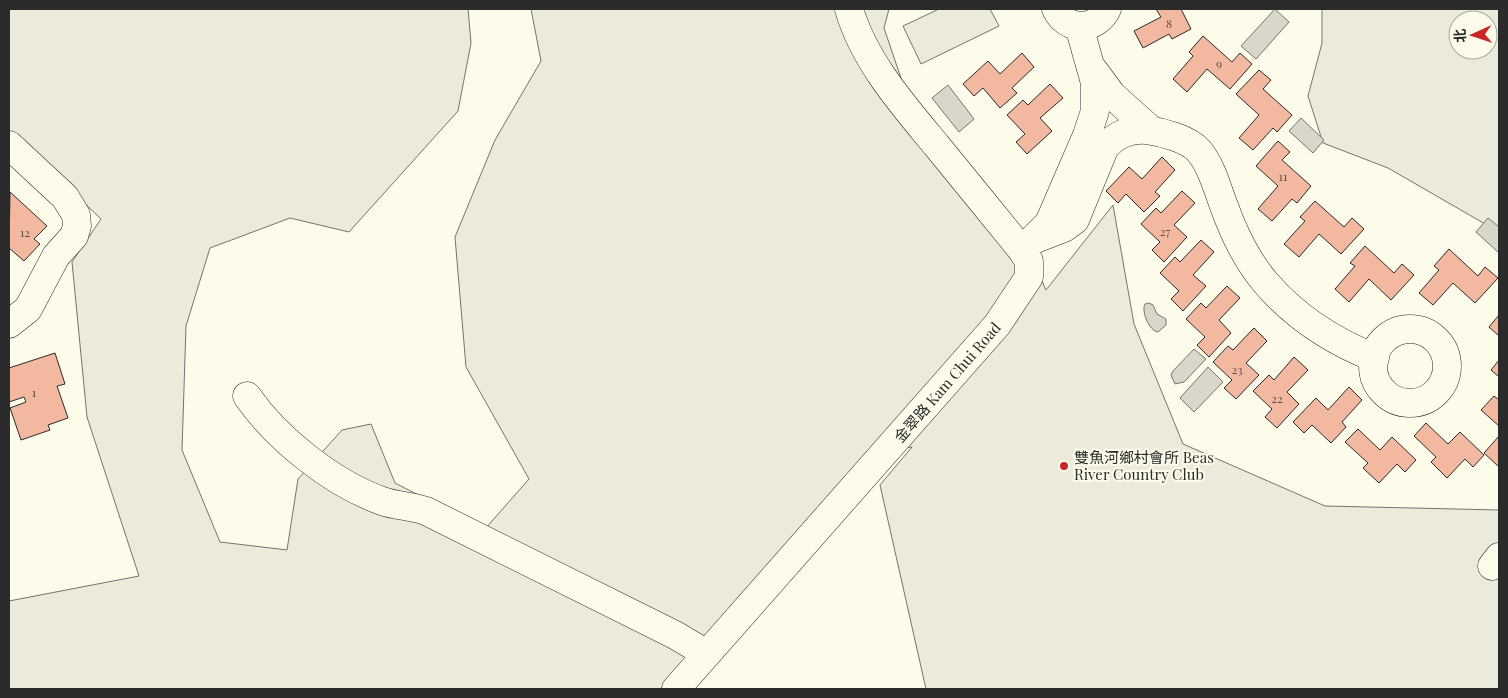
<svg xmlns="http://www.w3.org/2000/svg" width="1508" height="698" font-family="'Playfair Display','Noto Sans SC',serif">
  <rect width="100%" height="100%" fill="#fdfbea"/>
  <path fill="#ecebdb" stroke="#74746e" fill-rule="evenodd" d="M9 9H468L471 43 458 111 349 232 290 218 210 248 186 326 182 450 220 542 287 550 298 479 342 430 371 424 395 483 485 529 529 479 466 367 455 237 495 140 541 61 531 9H889L884 28 905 90 1024 241 1046 290 1113 205 1134 324 1183 444 1325 506 1499 510V689H926L880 485 912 447 867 452 680 673 660 689H9V601L139 576 87 417 72 262 101 219 9 131Z
    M939 9H990L999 26 921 64 903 26Z
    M1322 9H1499V232L1388 168 1323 143 1308 96 1322 43ZM1458 20H1488V50H1458Z"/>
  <path fill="#d8d7c9" stroke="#74746e" d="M1275 9 1289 22 1256 59 1241 46Z
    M948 85 974 119 959 132 932 98Z
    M1301 118 1324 140 1313 153 1289 131Z
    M1488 218 1499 227V253L1476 232Z
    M1149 303 1153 305 1157 314 1166 319V325L1158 332C1149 331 1141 311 1145 304Z
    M1194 349 1206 359 1184 382 1175 384 1171 375 1173 371Z
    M1208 367 1223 382 1194 412 1180 398Z"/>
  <path fill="#f2b8a0" stroke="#2b2b2b" d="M1156 9H1181L1191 29 1172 39 1169 34 1143 48 1134 31 1161 17Z
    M1203 36 1232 62 1240 53 1252 64 1230 89 1207 69 1187 92 1173 79 1193 56 1189 52Z
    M1022 53 1034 67 1012 88 1017 93 1000 108 983 88 974 96 963 84 988 61 1000 74Z
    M1259 70 1271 80 1263 89 1292 115 1277 132 1273 128 1253 150 1239 138 1259 115 1236 94Z
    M1050 84 1063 98 1040 118 1052 131 1027 154 1016 142 1025 134 1007 115 1023 100 1028 105Z
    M1278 141 1290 152 1282 160 1311 186 1297 203 1292 199 1272 221 1258 209 1278 186 1256 166Z
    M1162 157 1175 170 1155 192 1160 196 1144 212 1126 194 1118 203 1106 191 1129 167 1142 179Z
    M1182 191 1195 203 1174 225 1187 237 1164 262 1152 250 1160 242 1141 224 1156 208 1161 213Z
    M10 192 47 226 34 239 40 244 24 261 9 248Z
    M1315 201 1344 227 1352 218 1364 229 1341 254 1319 234 1299 257 1284 244 1305 221 1300 217Z
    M1201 240 1214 252 1193 275 1206 286 1183 311 1171 299 1179 291 1160 273 1175 257 1180 262Z
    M1365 246 1394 273 1402 264 1414 275 1391 300 1369 279 1349 302 1335 289 1355 266 1350 263Z
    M1449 249 1478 276 1485 267 1498 278 1475 303 1453 283 1433 305 1419 293 1439 270 1434 266Z
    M1227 286 1240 298 1219 320 1231 333 1209 357 1197 345 1205 337 1186 319 1201 303 1206 308Z
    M1499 315V336L1489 327Z
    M1254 328 1267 341 1246 363 1259 375 1236 399 1224 388 1232 380 1213 362 1228 346 1233 350Z
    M55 353 65 384 57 386 68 418 48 425 50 430 21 440 10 408 26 402 24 397 9 402V368Z
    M1294 357 1308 370 1287 392 1299 404 1277 428 1265 417 1272 409 1253 391 1269 375 1274 380Z
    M1499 360V377L1491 370Z
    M1349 387 1362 400 1342 422 1346 427 1331 443 1312 425 1304 433 1293 422 1316 398 1328 410Z
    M1494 396 1499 400V426L1481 410Z
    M1426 423 1448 444 1460 432 1484 455 1473 467 1465 459 1447 478 1431 462 1436 457 1414 436Z
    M1358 429 1380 450 1392 437 1416 460 1405 472 1397 464 1379 483 1363 468 1368 463 1345 442Z
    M1499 436V467L1484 453Z"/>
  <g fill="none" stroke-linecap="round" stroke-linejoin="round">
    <defs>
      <path id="minor" d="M1056 9C1067 32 1096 31 1107 9
        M1092 68 1112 95 1151 130
        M9 145 65 197 76 215 77 226 74 236 56 256 28 309 9 324
        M1032 240 1049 223 1087 135 1095 111V83L1079 26
        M1033 240 1064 228 1075 220 1104 149C1113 136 1130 128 1147 130 1162 132 1189 139 1199 151 1212 167 1217 188 1224 206 1234 234 1247 261 1266 283 1296 318 1332 341 1375 358
        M1373 366a37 37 0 1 1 74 0a37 37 0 1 1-74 0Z
        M247 396C277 439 332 483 382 501 396 506 412 506 426 511L675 635 707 654
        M1492 566 1499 557
        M676 689 997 325 1029 277V261L1021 249C993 215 965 180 937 146 903 105 864 61 849 9"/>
    </defs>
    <use href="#minor" stroke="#2b2b2b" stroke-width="29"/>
    <use href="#minor" stroke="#fdfbea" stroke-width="28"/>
  </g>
  <circle fill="#c62828" stroke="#fdfbea" stroke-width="2" cx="1064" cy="466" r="5"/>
  <g text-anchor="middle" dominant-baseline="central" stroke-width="4" stroke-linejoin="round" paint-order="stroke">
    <g font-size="12" fill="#5d4e48">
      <text x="1169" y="23">8</text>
      <text x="1219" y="63">9</text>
      <text x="1283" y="176">11</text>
      <text x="1165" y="231">27</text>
      <text x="25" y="232">12</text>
      <text x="1237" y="369">23</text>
      <text x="34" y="392">1</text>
      <text x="1277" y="398">22</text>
    </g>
    <g font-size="15" fill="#2b2b2b" stroke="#fdfbea">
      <text transform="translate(947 382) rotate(-49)">金翠路 Kam Chui Road</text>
    </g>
    <g font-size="15" fill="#2b2b2b" stroke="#fdfbea" text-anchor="start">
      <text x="1074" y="457">雙魚河鄉村會所 Beas<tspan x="1074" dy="17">River Country Club</tspan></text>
    </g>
  </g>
  <rect width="1508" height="698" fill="none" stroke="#2b2b2b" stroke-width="20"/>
  <g transform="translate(1473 35) rotate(267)"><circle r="24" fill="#fdfbea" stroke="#a9a89e"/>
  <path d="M0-4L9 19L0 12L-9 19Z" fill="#c62828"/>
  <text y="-8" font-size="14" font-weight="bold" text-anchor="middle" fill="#2b2b2b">北</text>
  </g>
</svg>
